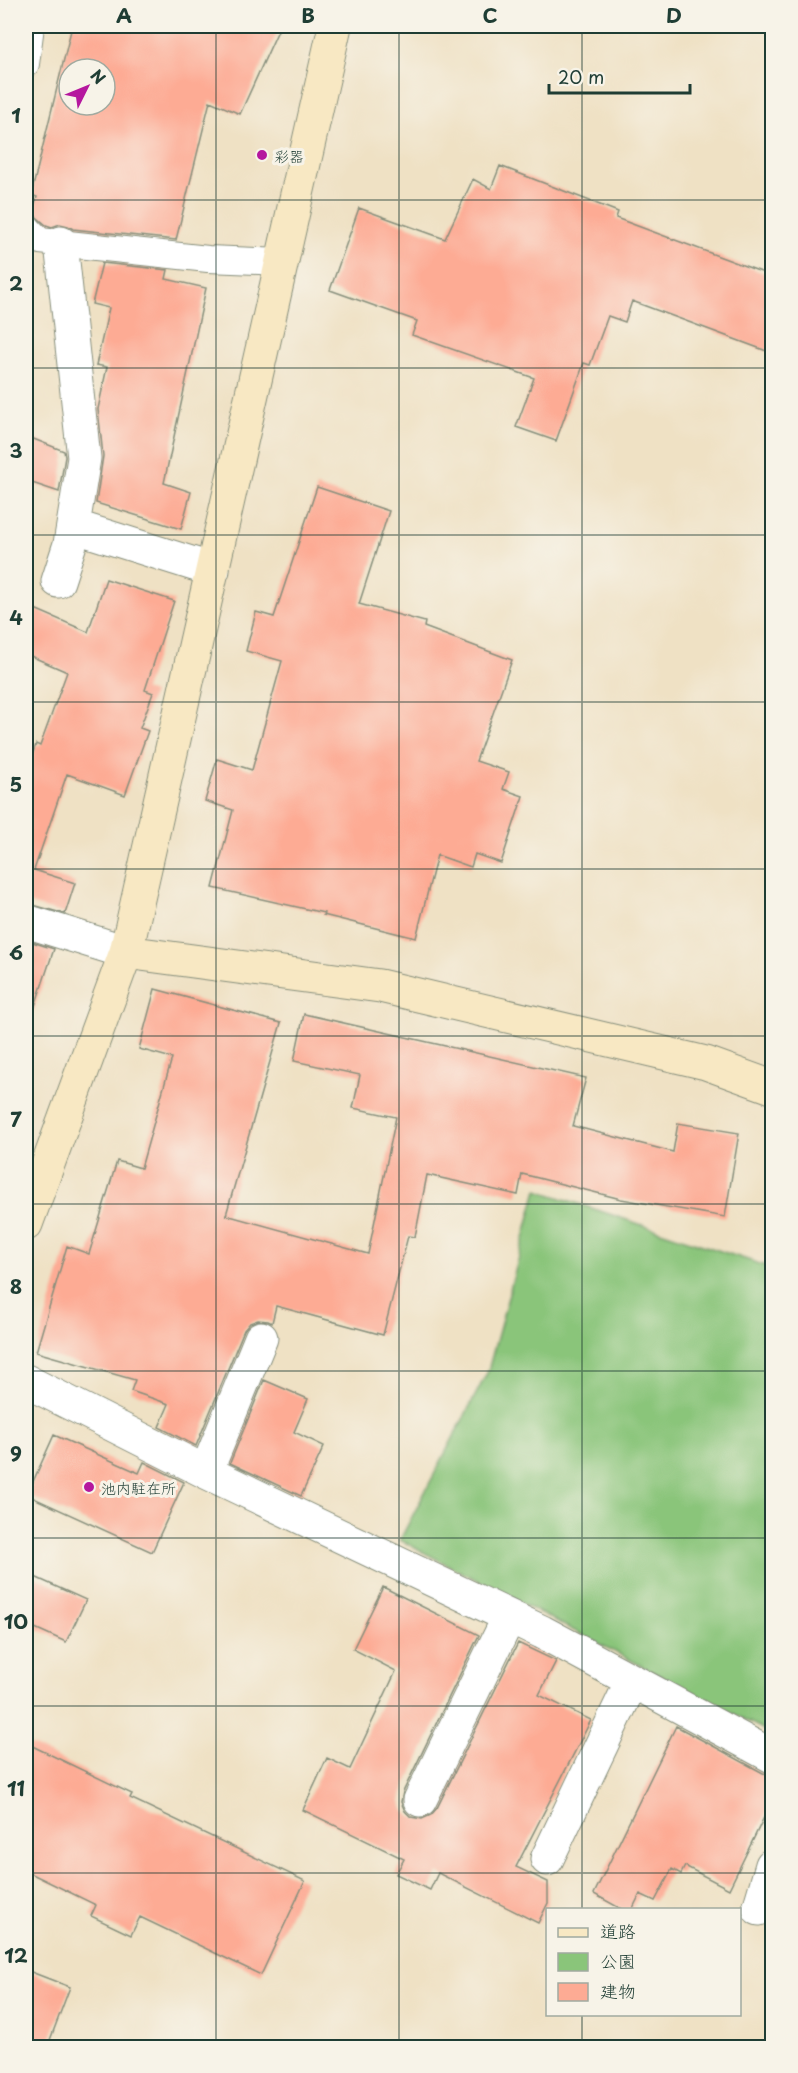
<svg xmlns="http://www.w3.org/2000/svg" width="798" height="2073" font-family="'Playpen Sans','Klee One',sans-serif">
  <rect width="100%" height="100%" fill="#f7f3e8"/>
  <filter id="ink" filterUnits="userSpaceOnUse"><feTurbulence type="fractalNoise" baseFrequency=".0167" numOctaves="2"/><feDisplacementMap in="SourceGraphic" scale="12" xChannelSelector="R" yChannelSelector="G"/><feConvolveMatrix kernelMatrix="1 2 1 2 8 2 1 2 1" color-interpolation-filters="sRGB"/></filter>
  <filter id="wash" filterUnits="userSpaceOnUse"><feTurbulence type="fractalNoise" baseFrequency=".008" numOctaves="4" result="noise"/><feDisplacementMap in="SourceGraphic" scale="24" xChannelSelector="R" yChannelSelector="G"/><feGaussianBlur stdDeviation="1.35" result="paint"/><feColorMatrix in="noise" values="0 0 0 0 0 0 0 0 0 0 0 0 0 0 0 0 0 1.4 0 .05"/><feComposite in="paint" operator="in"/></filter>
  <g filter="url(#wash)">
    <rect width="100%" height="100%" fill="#efe1c4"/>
    <path fill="#8ac57a" stroke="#548157" stroke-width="1.5" d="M537 1190 772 1268V1734L400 1540 488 1371Z"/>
    <g id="blocks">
      <path fill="#fdab94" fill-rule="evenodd" d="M72 26H280L240 114 210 101 176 240 73 229 68 226 60 224 52 227 46 225 32 213 37 197 31 195ZM69 69H105V105H69Z
        M500 166 618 212 616 218 772 276V353L632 301 625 322 608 316 590 365 584 363 556 441 516 427 534 378 412 335 417 321 330 290 359 208 445 239 473 179 491 189Z
        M102 263 168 270 166 279 206 288 164 483 191 492 181 529 96 503 103 456 98 409 107 367 96 365 109 308 92 304Z
        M26 436 64 451 65 457 59 492 26 481Z
        M317 487 389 511 359 604 425 622 424 627 512 660 476 761 509 772 503 789 523 796 501 863 475 854 471 867 437 855 416 938 323 915 324 913 213 888 233 810 205 801 217 759 252 770 282 661 246 651 256 612 274 617Z
        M106 579 174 601 145 690 153 693 140 728 148 731 125 795 67 774 34 870 75 883 65 914 26 903V773L36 744 40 746 67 672 26 654V631L35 609 88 632Z
        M26 940 54 949 33 1012 26 1011Z
        M155 989 281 1023 226 1215 368 1254 396 1117 353 1108 360 1075 294 1061 304 1014 586 1078 573 1126 673 1152 678 1123 739 1133 725 1217 621 1199 522 1174 518 1195 427 1175 415 1237 408 1236 383 1335 276 1306 272 1323 268 1321 258 1320 250 1323 244 1330 196 1446 159 1427 169 1404 131 1391 135 1380 36 1352 67 1246 89 1254 117 1161 141 1168 172 1058 139 1049Z
        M264 1380 308 1399 294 1432 324 1446 301 1496 230 1463Z
        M54 1435 139 1473 144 1462 184 1482 152 1552 27 1495Z
        M26 1573 86 1600 66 1642 26 1624Z
        M383 1587 479 1635 403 1792 401 1802 405 1811 411 1817 422 1819 431 1815 437 1808 518 1643 556 1661 539 1695 591 1720 516 1867 548 1882V1903L538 1923 438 1873 430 1890 396 1874 404 1859 303 1810 327 1758 350 1769 396 1671 353 1649Z
        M676 1726 763 1773 772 1775V1801L729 1889 685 1866 681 1874 672 1869 655 1901 640 1894 632 1910H623L594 1894Z
        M26 1743 132 1794 130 1798 305 1881 261 1975 140 1917 131 1935 91 1916 96 1905 26 1871Z
        M26 1970 70 1987 47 2048H26Z"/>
    </g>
  </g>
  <g filter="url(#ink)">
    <use href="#blocks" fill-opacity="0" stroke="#878f7c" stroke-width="1.5"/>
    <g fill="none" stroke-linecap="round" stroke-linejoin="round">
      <defs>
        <path id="lane" d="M26 64 31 26
          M26 226 40 241 208 259 282 262"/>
        <path id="street" d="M73 526 213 570
          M58 581 70 544 84 458 61 243
          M26 921 126 952
          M26 1381 206 1472 542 1632 772 1756
          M206 1472 261 1338
          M420 1800 509 1617
          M547 1859 632 1681
          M759 1909 772 1865"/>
        <path id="secondary" d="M126 952 380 986 706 1063 772 1087
          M26 1224 126 952 335 26"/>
      </defs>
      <use href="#lane" stroke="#878f7c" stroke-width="28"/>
      <use href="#street" stroke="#878f7c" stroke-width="35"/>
      <use href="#secondary" stroke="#878f7c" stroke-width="35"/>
      <use href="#lane" stroke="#fff" stroke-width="26"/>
      <use href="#street" stroke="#fff" stroke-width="33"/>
      <use href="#secondary" stroke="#f8e8c3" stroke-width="33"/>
    </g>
  </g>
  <path fill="none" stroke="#1f3d34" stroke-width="1.5" stroke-opacity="0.55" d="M216 26V2048M399 26V2048M582 26V1910M26 200H772M26 368H772M26 535H772M26 702H772M26 869H772M26 1036H772M26 1204H772M26 1371H772M26 1538H772M26 1706H772M26 1873H772M582 2014V2048"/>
  <g fill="#b5179e" stroke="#f7f3e8" stroke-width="2">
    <circle cx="262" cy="155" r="6"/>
    <circle cx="89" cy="1487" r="6"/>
  </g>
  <g text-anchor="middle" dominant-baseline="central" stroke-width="6" stroke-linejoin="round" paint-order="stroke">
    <g font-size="15" fill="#1f3d34" stroke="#f7f3e8" text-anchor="start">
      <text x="274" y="155">彩器</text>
      <text x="101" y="1487">池内駐在所</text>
    </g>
  </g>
  <rect width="798" height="2073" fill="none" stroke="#f7f3e8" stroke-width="66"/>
  <rect x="546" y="1908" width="195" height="108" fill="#f7f3e8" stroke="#a1aaa0" stroke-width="1.5"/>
  <rect x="558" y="1928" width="30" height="9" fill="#f8e8c3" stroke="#a1aaa0" stroke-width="1.5"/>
  <text x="600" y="1938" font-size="18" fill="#1f3d34">道路</text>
  <rect x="558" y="1953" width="30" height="18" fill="#8ac57a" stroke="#a1aaa0" stroke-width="1.5"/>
  <text x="600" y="1968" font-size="18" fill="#1f3d34">公園</text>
  <rect x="558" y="1983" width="30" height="18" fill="#fdab94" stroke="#a1aaa0" stroke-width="1.5"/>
  <text x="600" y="1998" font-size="18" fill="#1f3d34">建物</text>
  <g transform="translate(87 87) rotate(47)"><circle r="28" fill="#f7f3e8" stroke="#a1aaa0" stroke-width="1.5"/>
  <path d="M0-4.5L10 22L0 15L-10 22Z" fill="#b5179e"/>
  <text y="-9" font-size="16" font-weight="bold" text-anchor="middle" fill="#1f3d34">N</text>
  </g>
  <path d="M549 84v9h141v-9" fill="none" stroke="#1f3d34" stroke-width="3"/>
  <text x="558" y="84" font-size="18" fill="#1f3d34" stroke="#f7f3e8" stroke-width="4.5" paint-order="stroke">20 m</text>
  <rect x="33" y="33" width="732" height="2007" fill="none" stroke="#1f3d34" stroke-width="2"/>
  <g font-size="20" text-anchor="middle" font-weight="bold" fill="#1f3d34">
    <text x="124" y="23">A</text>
    <text x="308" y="23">B</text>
    <text x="490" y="23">C</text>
    <text x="674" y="23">D</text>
    <text x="16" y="123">1</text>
    <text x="16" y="291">2</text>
    <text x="16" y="458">3</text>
    <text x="16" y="625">4</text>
    <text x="16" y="792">5</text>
    <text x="16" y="960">6</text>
    <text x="16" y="1127">7</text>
    <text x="16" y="1294">8</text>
    <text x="16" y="1461">9</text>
    <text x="16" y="1629">10</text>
    <text x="16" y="1796">11</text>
    <text x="16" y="1963">12</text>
  </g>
</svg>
